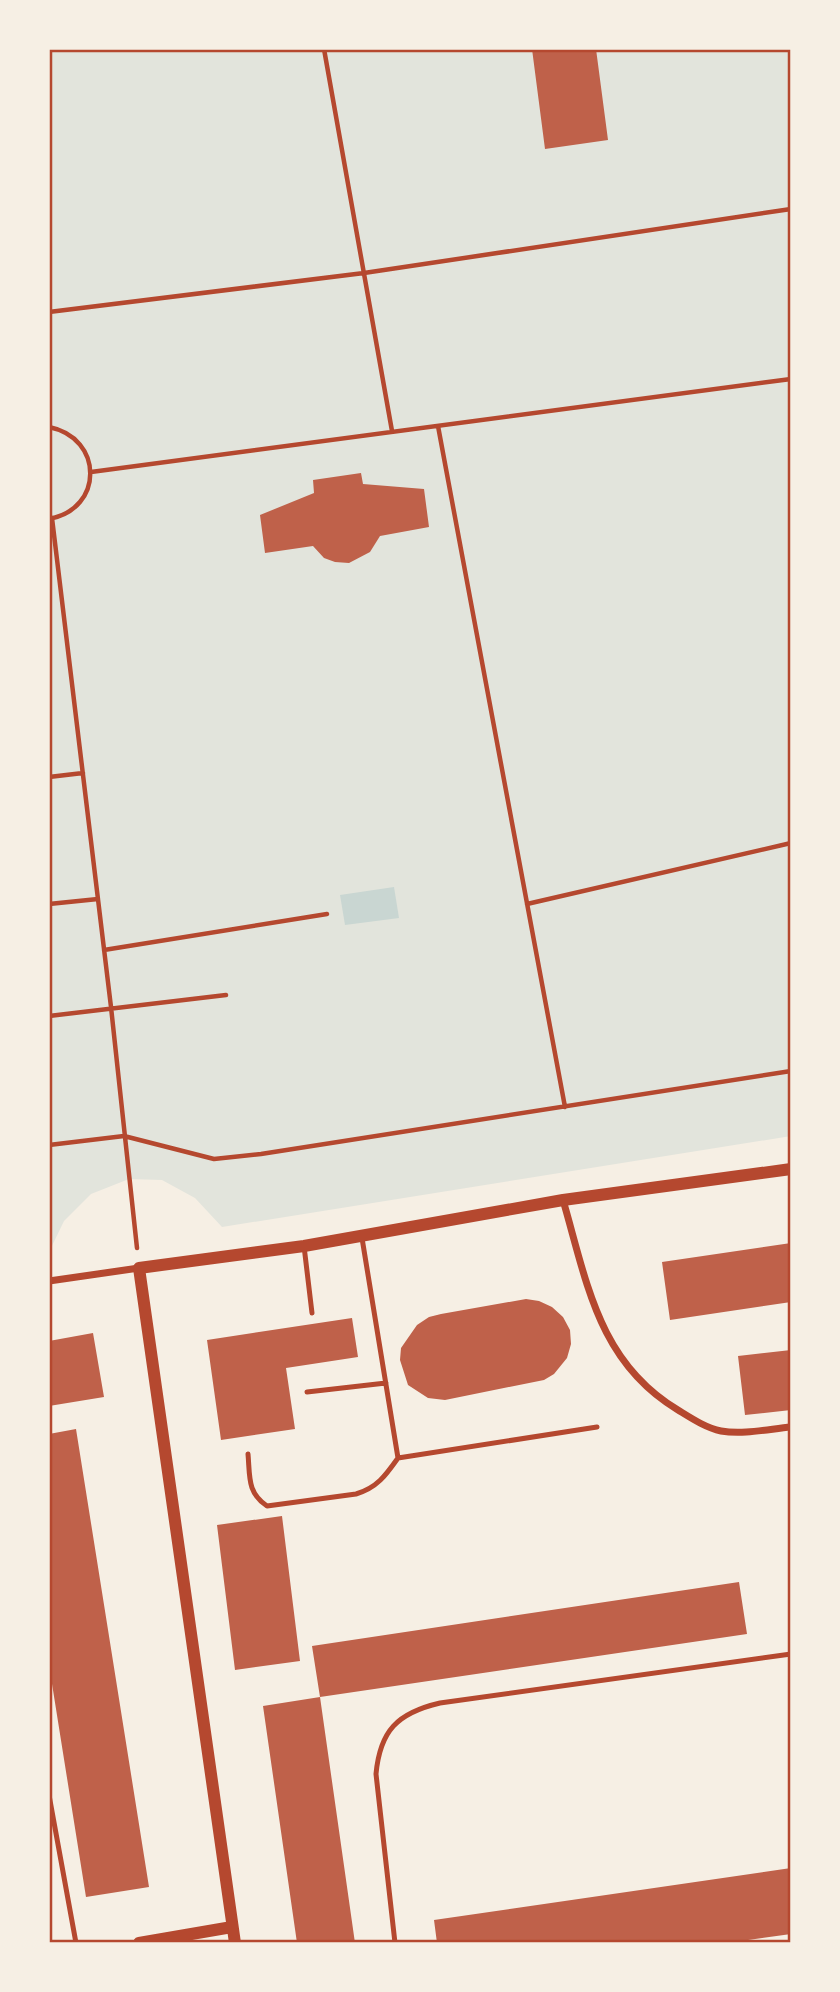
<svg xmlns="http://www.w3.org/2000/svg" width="840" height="1992" font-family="Jost,sans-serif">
  <rect width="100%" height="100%" fill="#f6efe4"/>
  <path fill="#e2e4dc" d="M49 49H791V1136L222 1227 195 1198 162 1180 129 1179 91 1194 64 1221 49 1252Z"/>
  <path fill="#c9d6d2" d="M394 887 399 918 345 925 340 895Z"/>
  <path fill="#bf614a" d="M532 49H596L608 140 545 149Z
    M361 473 363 484 424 489 429 527 380 536 370 552 349 563 335 562 324 558 313 546 265 553 260 515 314 493 313 480Z
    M791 1243V1302L670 1320 662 1262Z
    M526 1299 539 1301 552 1307 563 1317 570 1330 571 1344 567 1358 554 1374 544 1380 445 1400 428 1398 408 1385 400 1360 401 1348 417 1325 429 1317 441 1314Z
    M352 1318 358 1357 286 1368 295 1429 221 1440 207 1340Z
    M93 1333 104 1397 49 1406V1341Z
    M791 1350V1410L745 1415 738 1356Z
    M76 1429 149 1887 86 1897 49 1665V1434Z
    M282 1516 300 1661 235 1670 217 1525Z
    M739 1582 747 1634 320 1697 355 1943H297L263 1706 320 1697 312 1646Z
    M791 1868V1934L727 1943H437L434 1920Z"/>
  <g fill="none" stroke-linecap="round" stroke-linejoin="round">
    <path stroke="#b5482f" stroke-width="4.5" d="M324 49 392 431
      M49 312 364 273 791 209
      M438 426 565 1107
      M49 427C104 438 104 509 49 519
      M91 472 791 379
      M52 518 111 1007 137 1248
      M49 777 83 773
      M49 904 98 899
      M527 904 791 843
      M104 950 327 914
      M49 1016 226 995
      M49 1145 124 1136 214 1159 261 1154 791 1071"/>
    <path stroke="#b5482f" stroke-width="5" d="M362 1238 398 1458 597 1427
      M304 1246 312 1313
      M307 1392 386 1383
      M248 1454C250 1476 247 1493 267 1506L356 1494C377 1488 386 1475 398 1458
      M49 1795 76 1943
      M395 1943 376 1774C380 1731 397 1713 440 1703L791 1654"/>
    <path stroke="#b5482f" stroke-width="7" d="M563 1200C587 1282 598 1362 678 1410 691 1418 706 1428 721 1431 743 1435 769 1429 791 1427
      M49 1281 139 1268"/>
    <path stroke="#b5482f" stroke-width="12" d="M139 1943 232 1927
      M235 1943 139 1268 304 1246 563 1200 791 1169"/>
  </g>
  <rect width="840" height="1992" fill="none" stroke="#f6efe4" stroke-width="102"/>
  <rect x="51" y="51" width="738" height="1890" fill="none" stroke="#b5482f" stroke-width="2.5"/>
</svg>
